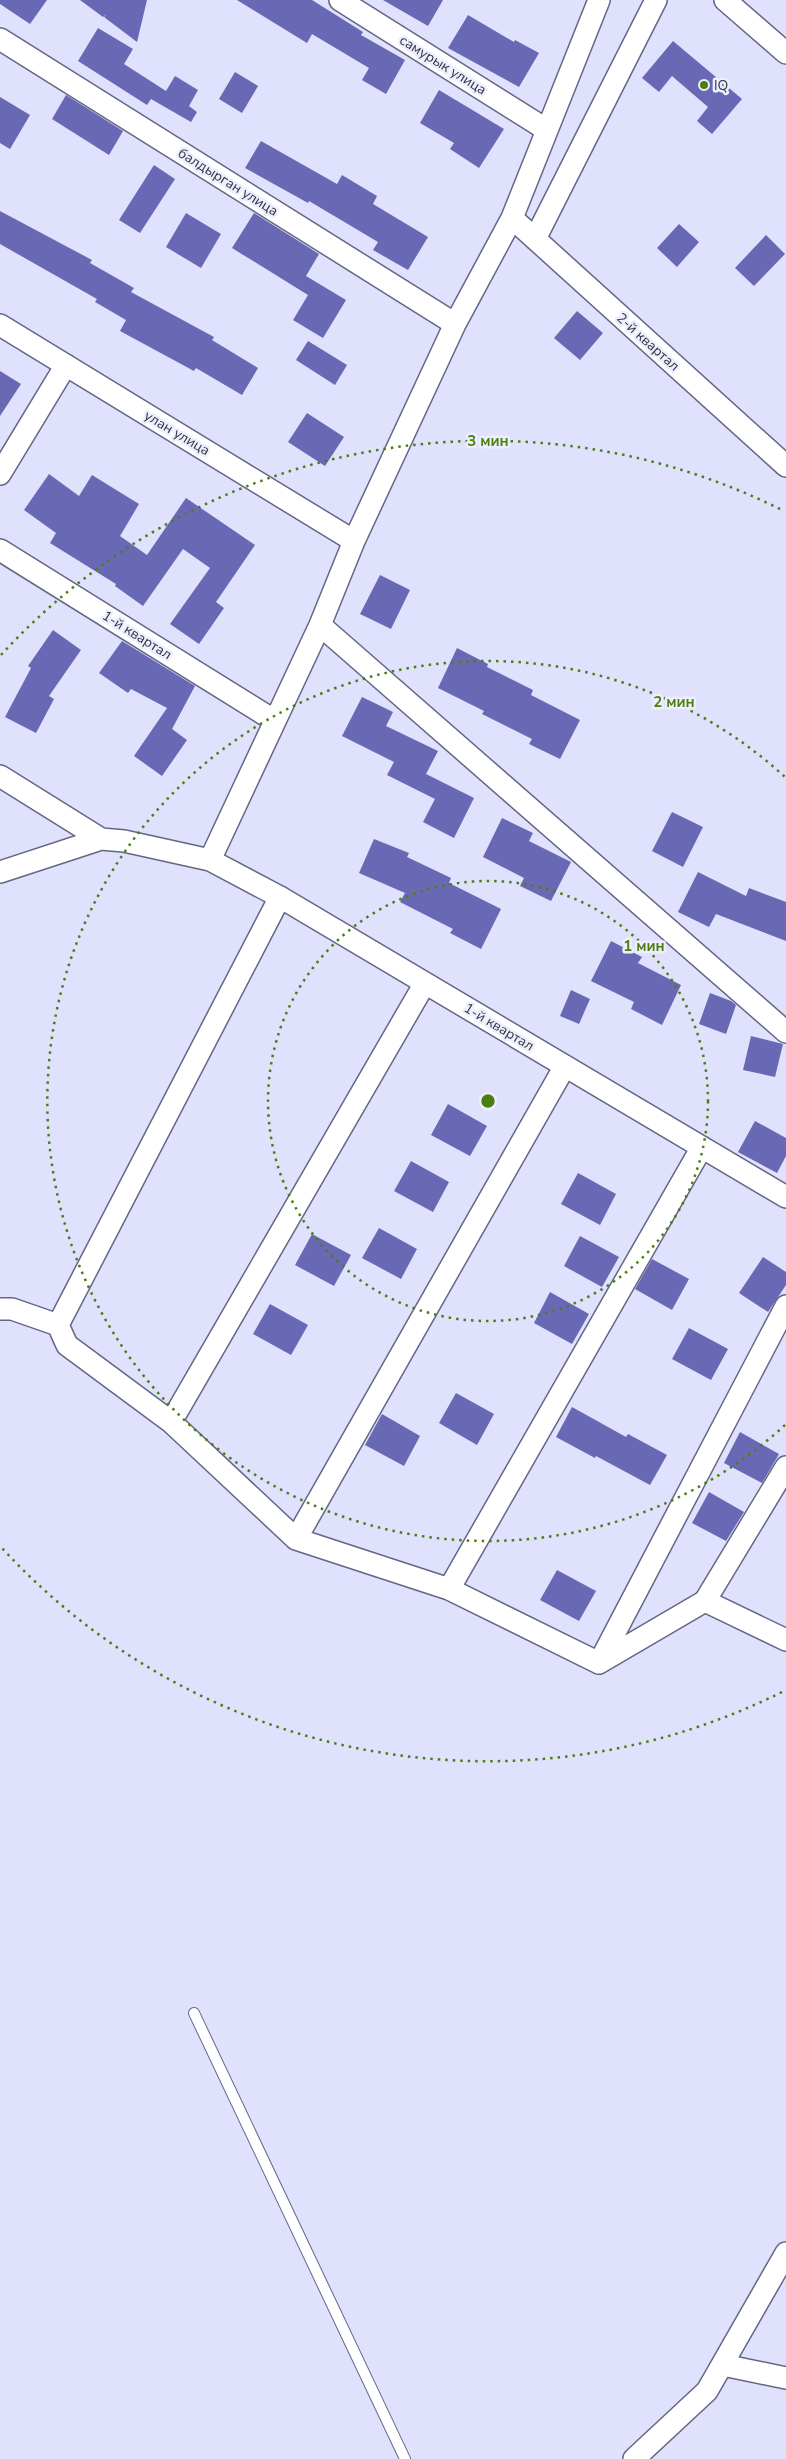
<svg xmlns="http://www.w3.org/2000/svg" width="786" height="2459" font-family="'Nunito Sans',sans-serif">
  <rect width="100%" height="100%" fill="#dfe1fd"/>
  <path fill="#6968b5" d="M0 0H47L30 24 0 4Z
    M80 0H147L137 42 104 17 106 14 103 17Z
    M237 0H312L363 32 361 35 405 60 386 94 362 80 369 68 312 34 307 43Z
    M383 0H443L428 26Z
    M468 15 514 42 515 40 539 53 519 87 448 48Z
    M98 28 133 49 124 64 166 91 175 76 198 90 189 106 197 112 191 122 151 99 147 105 78 61Z
    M673 41 742 99 712 134 697 121 708 107 672 76 659 92 642 78Z
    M235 72 258 86 242 113 219 99Z
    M439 90 504 129 479 168 450 149 454 143 420 123Z
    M66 95 123 131 109 155 52 119Z
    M0 97 30 115 10 149 0 143Z
    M261 141 337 184 342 175 377 196 373 204 428 237 408 270 373 250 378 242 309 201 308 203 245 168Z
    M154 165 175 179 140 233 119 220Z
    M0 211 92 260 90 263 134 288 131 292 214 337 212 340 258 368 242 395 196 368 194 371 120 331 126 320 95 302 97 299 0 244Z
    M186 213 221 234 201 268 166 247Z
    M254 213 319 254 306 276 346 300 323 338 293 320 308 295 232 248Z
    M679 224 699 242 677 267 657 248Z
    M766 235 785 254 754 286 735 268Z
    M577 311 603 333 580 360 554 338Z
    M308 341 347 365 335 385 296 360Z
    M0 371 21 384 0 416Z
    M307 413 344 437 325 466 288 442Z
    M49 474 79 496 92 475 139 504 120 536 147 555 186 498 255 545 216 602 224 608 199 644 170 624 210 568 183 549 143 606 115 586 116 584 50 543 56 533 24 510Z
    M380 575 410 590 391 629 360 614Z
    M53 630 81 650 49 696 54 699 36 733 5 717 31 668 28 666Z
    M122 641 195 686 172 729 187 740 162 776 134 756 167 708 131 689 128 693 99 673Z
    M457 648 488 664 487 667 533 690 531 695 580 720 560 759 529 744 532 739 482 714 484 711 438 688Z
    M362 697 393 712 386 726 438 751 426 774 474 798 454 838 423 822 435 799 387 775 394 762 342 736Z
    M672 812 703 827 683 867 652 851Z
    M502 818 533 833 529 841 571 862 551 901 520 886 524 878 483 857Z
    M374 839 409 853 407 857 451 878 449 883 501 909 481 949 450 933 453 929 400 902 405 893 359 873Z
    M698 872 746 896 749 888 786 902V941L716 914 709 927 678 912Z
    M611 941 642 957 638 963 681 985 662 1025 631 1009 634 1002 591 981Z
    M571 990 590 999 579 1024 560 1016Z
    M710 993 731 1001 736 1005 726 1034 699 1024Z
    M751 1036 783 1044 775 1077 743 1070Z
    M448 1104 487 1126 470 1156 431 1135Z
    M755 1121 786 1138V1156L777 1173 738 1152Z
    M411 1161 449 1182 433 1212 394 1191Z
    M578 1173 616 1194 600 1225 561 1204Z
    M379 1228 417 1249 401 1279 362 1258Z
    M312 1234 351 1255 334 1286 295 1265Z
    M580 1236 619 1257 602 1287 564 1266Z
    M763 1257 786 1272V1285L768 1312 739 1293Z
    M652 1259 689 1279 672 1310 635 1289Z
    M550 1292 589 1314 572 1344 534 1323Z
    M270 1304 308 1325 291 1355 253 1334Z
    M689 1328 728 1349 711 1380 672 1359Z
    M456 1393 494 1414 477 1445 439 1423Z
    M572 1407 626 1437 628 1434 667 1455 650 1485 596 1456 595 1458 556 1437Z
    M382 1414 420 1436 404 1466 365 1445Z
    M740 1432 779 1454 762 1483 724 1463Z
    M709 1492 744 1512 726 1541 692 1523Z
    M557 1570 596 1591 579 1621 540 1600Z"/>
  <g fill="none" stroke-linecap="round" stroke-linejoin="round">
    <defs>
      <path id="lane" d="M194 2013 405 2459"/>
      <path id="street" d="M340 0 547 130
        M725 0 786 53
        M0 39 455 324
        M512 218 786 466
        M535 239 656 0
        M0 325 354 541
        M0 474 66 365
        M0 550 275 721
        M320 625 786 1032
        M0 776 101 839
        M210 860 320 625 354 541 455 324 512 218 599 0
        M0 872 101 839 124 841 210 860 280 897 786 1197
        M280 897 58 1325 67 1345 171 1422 296 1539 449 1589 599 1663 705 1601 786 1640
        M0 1309H12L58 1325
        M171 1422 425 983
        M296 1539 565 1066
        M449 1589 702 1147
        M705 1601 786 1467
        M599 1663 786 1306
        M723 2365 786 2378
        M634 2459 707 2391 786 2253"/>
    </defs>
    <use href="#lane" stroke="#646685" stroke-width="12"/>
    <use href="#street" stroke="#646685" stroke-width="24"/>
    <use href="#lane" stroke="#fff" stroke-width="10"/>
    <use href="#street" stroke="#fff" stroke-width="21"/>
  </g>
  <g fill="none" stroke="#4c7f12" stroke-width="2.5" stroke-dasharray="2.5 5">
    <circle cx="488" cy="1101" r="220"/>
    <path d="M785 1425A440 440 0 1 1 785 777"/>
    <path d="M782 1692A660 660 0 0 1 1 1547M1 655A660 660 0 0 1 782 510"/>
  </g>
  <circle fill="#4c7f12" stroke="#eeeffe" stroke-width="2" cx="704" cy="85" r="5"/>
  <g text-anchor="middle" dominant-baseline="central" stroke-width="5" stroke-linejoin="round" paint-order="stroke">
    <g font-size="14" fill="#333442" stroke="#eeeffe">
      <text transform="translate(443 65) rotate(32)">самурык улица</text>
      <text transform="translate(228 182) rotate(32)">балдырган улица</text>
      <text transform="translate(648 342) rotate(42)">2-й квартал</text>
      <text transform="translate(177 433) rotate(31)">улан улица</text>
      <text transform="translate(137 635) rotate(32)">1-й квартал</text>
      <text transform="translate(499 1027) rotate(31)">1-й квартал</text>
    </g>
    <g font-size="14" fill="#333442" stroke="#eeeffe" text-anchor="start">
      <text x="714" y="85">IQ</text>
    </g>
  </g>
  <circle cx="488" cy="1101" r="8" fill="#4c7f12" stroke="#eeeffe" stroke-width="2.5"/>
  <g font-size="15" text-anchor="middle" font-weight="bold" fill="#4c7f12" stroke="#eeeffe" stroke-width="5" stroke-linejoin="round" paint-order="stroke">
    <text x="488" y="446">3 мин</text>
    <text x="674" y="707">2 мин</text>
    <text x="644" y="951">1 мин</text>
  </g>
</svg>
